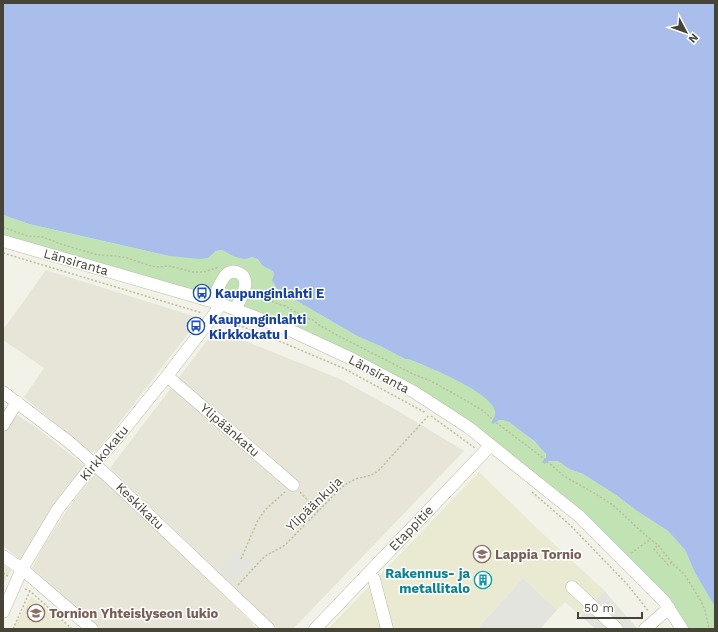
<svg xmlns="http://www.w3.org/2000/svg" width="718" height="632" font-family="'Work Sans',sans-serif">
  <rect width="100%" height="100%" fill="#f3f2e8"/>
  <path fill="#e6e5d7" d="M46 270 200 318 109 436 97 451 92 452 86 449 24 397 44 368 3 340V330Z
    M215 330 253 344 338 378 398 411 464 451 293 629H278L110 468Z
    M3 406 37 428 85 466 21 560 3 546Z
    M95 472 194 565 258 629H101L32 568 43 547 65 513Z
    M3 565 11 570 3 584Z"/>
  <path fill="#eaead3" d="M479 472 544 535 605 591 597 600 581 616 565 602 557 610 523 578 477 629H328Z
    M31 596 71 629H13Z"/>
  <path fill="#c1e3b4" d="M3 215 29 224 169 256 207 258 216 251 222 250 226 252 247 259 253 257 256 258 262 265 271 269 274 273V277L278 290 357 336 380 346 405 359 411 360C428 367 492 392 496 411 496 415 493 419 491 422 495 421 499 419 504 420 512 421 541 447 546 454L545 464 548 461H558L569 469 583 474 616 495 637 511 668 531 685 550 695 573 715 607V629H684L666 600 470 425 297 330 3 238Z"/>
  <path fill="#e4e4df" d="M237 549 252 563 234 582 219 568Z
    M523 578 557 610 540 629H477Z
    M605 591 613 601 638 629H595L581 616Z"/>
  <path fill="#a9beea" d="M3 3H715V607L695 573 685 550 668 531 637 511 616 495 583 474 569 469 558 461H548L545 464 542 462 546 457V454L534 441 509 422 503 420H499L493 424 491 422C493 419 496 415 495 411 491 392 428 367 411 360L405 359 380 346 357 336 278 290 272 280C278 269 268 270 262 265 260 263 259 259 255 258 252 256 249 259 246 259 238 259 229 254 222 250L216 251 208 258 200 259 169 256 29 224 3 215Z"/>
  <g fill="none" stroke-linecap="round" stroke-linejoin="round">
    <defs>
      <path id="minor" d="M3 241 221 304 294 332 352 359 414 392 468 427 579 516 664 601 682 629
        M213 301C216 293 220 280 227 274 231 271 235 271 239 273 253 280 240 300 235 309
        M167 376 293 485
        M3 392 69 442 111 479 269 629
        M3 425 17 402
        M3 556 22 569 92 629
        M368 574 374 579 387 629
        M572 587 617 629
        M3 612 22 569 58 509 87 472 118 437 167 376 213 316 221 304
        M315 629 491 445
        M645 629 669 608"/>
    </defs>
    <use href="#minor" stroke="#bdbcab" stroke-width="13"/>
    <path stroke="#bebb9e" stroke-width="1.5" stroke-dasharray="2 2" stroke-linecap="butt" d="M3 227 27 236 43 237 61 244 94 254 100 255 115 256 127 258 151 266 156 267 170 266 193 272H204L219 267
      M3 253 202 313
      M255 291 273 302 285 306 304 317 313 320 319 325 333 333 415 375 431 381 451 392 482 410 498 424 543 458 564 476 594 493 613 505 643 533 658 545 674 565 684 574 701 601 705 610 709 629
      M223 320 260 333 343 368 426 413
      M431 416 475 448
      M300 492 318 511
      M532 492 570 525 627 584 649 612
      M657 546 654 549 668 565 672 562
      M631 553 651 539
      M241 559 257 522 265 510 286 491
      M3 573 8 576
      M238 585 264 557C271 552 278 550 285 545L339 490C344 485 349 482 356 479 365 476 371 477 379 470L429 415
      M25 589 30 591 72 629
      M13 629 30 591"/>
    <use href="#minor" stroke="#fff" stroke-width="12"/>
  </g>
  <defs>
    <symbol id="bus-ring" viewBox="-11 -11 22 22"><circle r="9.5" fill="#fff" stroke="#1a4fb4" stroke-width="1.5"/><path d="M-5-6H5V4H4V6H2V4H-2V6H-4V4H-5ZM-3.5-4V0h7V-4ZM-3.5 1.2v1.5H-2V1.2ZM2 1.2v1.5H3.5V1.2Z" fill="#1a4fb4"/></symbol>
    <symbol id="school-ring" viewBox="-11 -11 22 22"><circle r="9.5" fill="#fff" stroke="#8d6e63" stroke-width="1.5"/><path d="M0-5L7-2L0 1L-7-2ZM-4 1L0 2.5L4 1V4Q0 6-4 4Z" fill="#8d6e63"/></symbol>
    <symbol id="building-ring" viewBox="-11 -11 22 22"><circle r="9.5" fill="#fff" stroke="#0f9aa8" stroke-width="1.5"/><path d="M-4-6H4V6H1V3H-1V6H-4ZM-2.5-4.3h1.7v1.8h-1.7ZM.8-4.3h1.7v1.8H.8ZM-2.5-1h1.7V.8h-1.7ZM.8-1h1.7V.8H.8Z" fill="#0f9aa8"/></symbol>
  </defs>
  <g fill-rule="evenodd">
    <use href="#bus-ring" x="192" y="283" width="20" height="20"/>
    <use href="#bus-ring" x="186" y="316" width="20" height="20"/>
    <use href="#school-ring" x="472" y="544" width="20" height="20"/>
    <use href="#building-ring" x="473" y="570" width="20" height="20"/>
    <use href="#school-ring" x="26" y="603" width="20" height="20"/>
  </g>
  <g text-anchor="middle" dominant-baseline="central" stroke-width="3" stroke-linejoin="round" paint-order="stroke">
    <g font-size="13" fill="#454437" stroke="#fff">
      <text transform="translate(76 262) rotate(16)">Länsiranta</text>
      <text transform="translate(379 374) rotate(28)">Länsiranta</text>
      <text transform="translate(230 430) rotate(41)">Ylipäänkatu</text>
      <text transform="translate(104 453) rotate(-50)">Kirkkokatu</text>
      <text transform="translate(314 504) rotate(-44)">Ylipäänkuja</text>
      <text transform="translate(140 506) rotate(44)">Keskikatu</text>
      <text transform="translate(411 528) rotate(-46)">Etappitie</text>
    </g>
    <g font-size="13" font-weight="bold" fill="#164399" stroke="#fff" text-anchor="start">
      <text x="215" y="293">Kaupunginlahti E</text>
      <text x="209" y="319">Kaupunginlahti<tspan x="209" dy="15">Kirkkokatu I</tspan></text>
    </g>
    <g font-size="13" font-weight="bold" fill="#785e54" stroke="#fff" text-anchor="start">
      <text x="495" y="554">Lappia Tornio</text>
      <text x="49" y="613">Tornion Yhteislyseon lukio</text>
    </g>
    <g font-size="13" font-weight="bold" fill="#0d838f" stroke="#fff" text-anchor="end">
      <text x="470" y="573">Rakennus- ja<tspan x="470" dy="15">metallitalo</tspan></text>
    </g>
  </g>
  <rect width="718" height="632" fill="none" stroke="#454437" stroke-width="8"/>
  <g transform="translate(686 32) rotate(131)" stroke="#ffffff" stroke-width="3" paint-order="stroke">
  <path d="M0-3L7 15L0 10L-7 15Z" fill="#454437"/>
  <text y="-6" font-size="11" font-weight="bold" text-anchor="middle" fill="#454437">N</text>
  </g>
  <path d="M578 612v6h64v-6" fill="none" stroke="#454437" stroke-width="2"/>
  <text x="584" y="612" font-size="12" fill="#454437" stroke="#ffffff" stroke-width="3" paint-order="stroke">50 m</text>
</svg>
